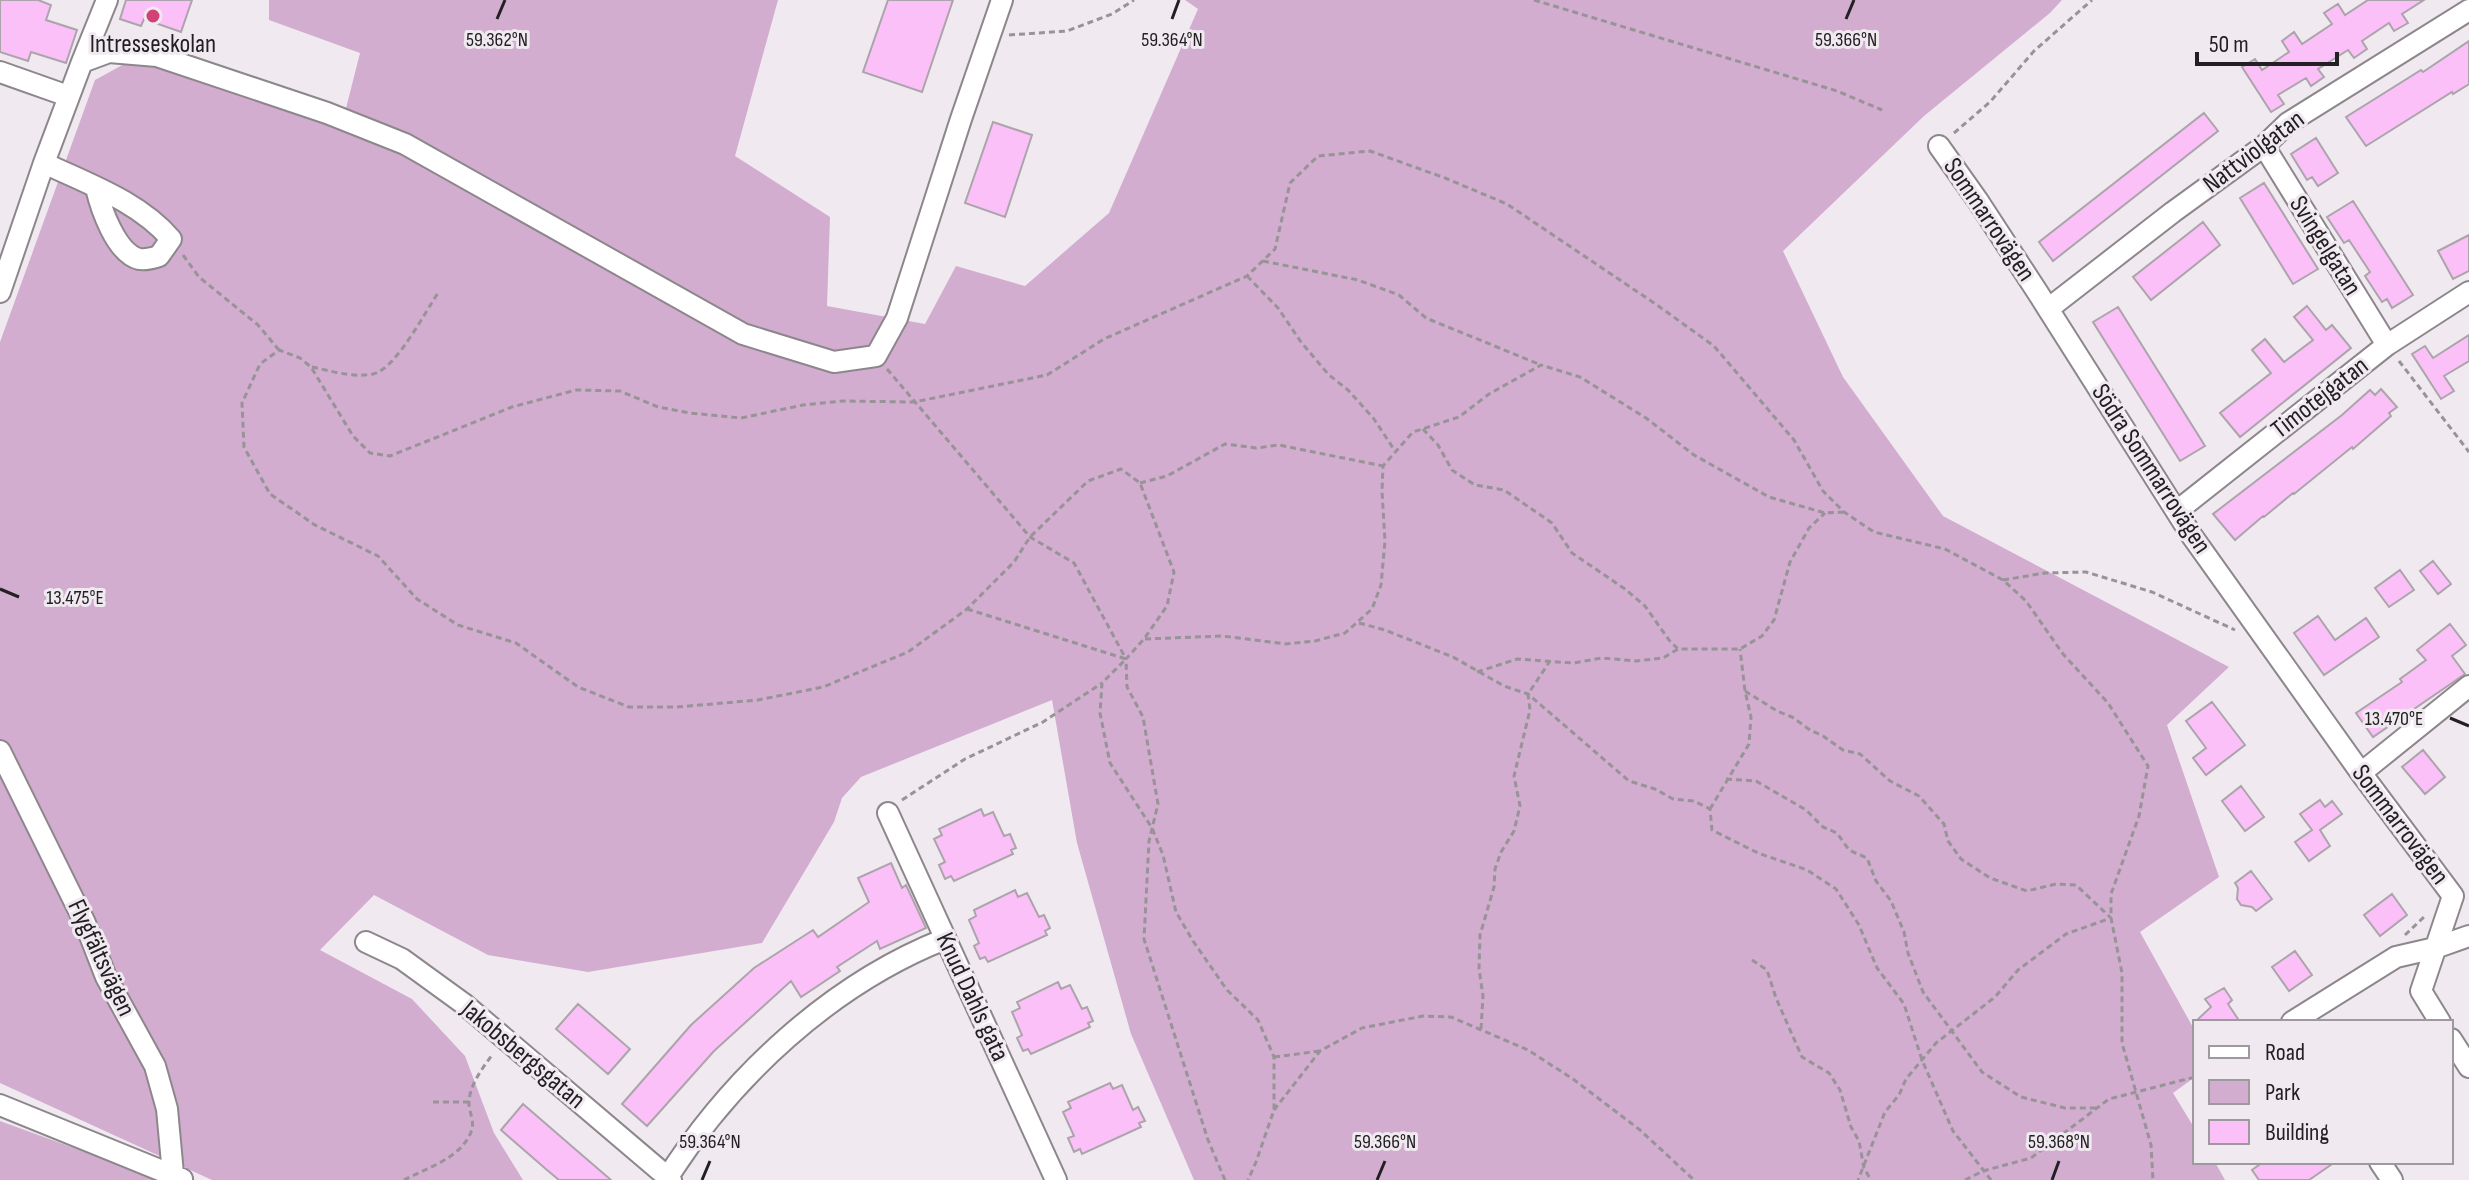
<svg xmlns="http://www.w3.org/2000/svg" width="2469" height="1180" font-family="'Sofia Sans Condensed',sans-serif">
  <rect width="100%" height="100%" fill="#f0eaf0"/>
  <path fill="#d2add0" d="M269 0H778L735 156 830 217 827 306 925 324 956 266 1025 286 1109 213 1198 9 1185 0H2062L2050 13 1924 116 1783 251 1843 377 1943 516 2229 667 2167 725 2219 877 2140 932 2195 1031V1077L2173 1093 2195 1129V1162H2215L2225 1180H1194L1131 1034 1077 843 1052 700 861 777 842 798 834 822 762 943 588 972 488 955 374 895 320 950 412 999 465 1056 494 1133 523 1180H212L0 1083V342L95 80 126 63 156 64 342 124 360 53 269 20Z
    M0 1121 151 1176 158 1180H0Z"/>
  <path fill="#fbc0f8" stroke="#aba5ab" stroke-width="2" d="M0 0H38L51 5 46 20 77 30 66 63 31 52 28 61 0 52Z
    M126 0H192L181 32 144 19 141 26 120 19Z
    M888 0H953L922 92 863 72Z
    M2368 0H2424L2402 14 2408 23 2394 31 2389 23 2362 41 2367 49 2354 58 2348 50 2318 69 2324 77 2311 86 2306 78 2278 95 2284 104 2271 112 2242 67 2255 59 2262 70 2289 52 2282 41 2294 32 2302 44 2332 24 2324 13 2338 4 2345 15Z
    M2469 41V84L2453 94 2452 92 2366 146 2346 117 2421 70 2423 72Z
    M2204 113 2218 131 2053 261 2039 242Z
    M993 122 1032 135 1005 217 965 203Z
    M2316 138 2338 173 2318 186 2312 177 2307 180 2291 154Z
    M2264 183 2318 269 2293 284 2240 198Z
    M2353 201 2413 295 2392 308 2387 299 2382 302 2365 276 2370 272 2349 240 2344 243 2327 217Z
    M2203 222 2220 245 2151 300 2133 277Z
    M2469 235V271L2453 279 2438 251Z
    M2307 306 2326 330 2332 325 2351 348 2240 437 2220 413 2271 373 2252 350 2265 339 2284 362 2313 340 2294 317Z
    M2118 307 2205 446 2180 461 2093 322Z
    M2469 335V361L2444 376 2454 391 2441 399 2412 354 2425 346 2433 358Z
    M2381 389 2397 407 2389 413 2391 416 2353 449 2352 447 2294 494 2293 493 2264 517 2263 516 2235 540 2213 514 2342 415 2370 390 2375 395Z
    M2433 561 2451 584 2438 594 2420 571Z
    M2400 570 2414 590 2389 607 2375 588Z
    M2318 616 2335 640 2366 618 2379 637 2324 675 2294 633Z
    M2450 624 2466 645 2452 656 2465 674 2373 737 2356 713 2402 682 2400 679 2426 660 2417 650Z
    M2212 702 2245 745 2206 775 2193 758 2206 748 2186 721Z
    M2423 750 2445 777 2425 794 2402 767Z
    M2241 786 2264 817 2245 831 2222 801Z
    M2320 800 2325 807 2332 801 2342 814 2320 830 2330 846 2309 861 2295 842 2312 830 2300 814Z
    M981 809 984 816 993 812 1004 836 1010 834 1016 848 1011 850 1013 854 954 881 951 876 945 879 939 865 945 862 934 839 942 835 939 829Z
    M891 863 902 888 906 885 926 928 880 949 877 941 837 967 840 971 801 997 791 981 714 1051 647 1126 622 1104 691 1025 754 968 813 930 818 937 869 902 858 878Z
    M2251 871 2272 899 2256 911 2252 907 2241 905 2237 899 2238 888 2235 883Z
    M1015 890 1018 897 1027 893 1039 917 1044 915 1050 928 1045 931 1047 935 988 962 985 957 980 959 974 946 979 943 969 920 976 916 974 910Z
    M2392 894 2407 915 2380 936 2364 915Z
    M2295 951 2312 975 2289 991 2272 967Z
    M1058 982 1061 989 1070 985 1082 1009 1087 1007 1093 1021 1088 1023 1090 1027 1031 1054 1028 1049 1023 1051 1017 1038 1022 1035 1012 1012 1020 1008 1017 1002Z
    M2224 988 2232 1000 2228 1004 2240 1022H2195L2211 1007 2205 999Z
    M578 1004 630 1049 608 1074 556 1029Z
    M1110 1083 1113 1089 1122 1085 1133 1110 1138 1107 1145 1121 1139 1123 1141 1127 1082 1154 1080 1149 1074 1152 1068 1138 1074 1136 1063 1112 1071 1108 1068 1102Z
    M523 1104 575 1149 611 1180H559L547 1170 501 1130Z
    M2263 1162H2335L2309 1180H2259L2252 1170Z"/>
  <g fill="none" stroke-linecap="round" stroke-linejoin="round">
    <defs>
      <path id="minor" d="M82 62 107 0
        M0 72 68 96
        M1939 146 1978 201 2038 293 2192 536 2361 773 2453 896 2421 991 2440 1022
        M2264 146 2387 345
        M44 163C88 184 138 201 171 239L159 256C153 258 145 260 139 259 116 253 101 209 96 188
        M0 292 44 163 82 62 109 52 157 56 327 113 405 144 743 334 834 362 876 356 897 318 961 119 1002 0
        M2048 309 2173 212 2264 146 2288 123 2469 10
        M2177 511 2387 345 2469 292
        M0 751 85 923 106 977 155 1066 167 1109 173 1174
        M2361 773 2469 686
        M888 813 1056 1180
        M366 942 402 959 464 1004 671 1180
        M2292 1022 2396 957 2435 948 2469 936
        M2451 1039 2469 1067
        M0 1105 182 1179
        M2380 1162 2392 1180
        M666 1180C731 1077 831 984 945 939"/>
    </defs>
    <use href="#minor" stroke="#8d878c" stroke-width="24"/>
    <path stroke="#979397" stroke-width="3" stroke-dasharray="6 4" stroke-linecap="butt" d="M1534 0 1837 91 1882 110
      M1009 35 1067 31 1112 14 1134 0
      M1954 133 1990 102 2034 51 2092 0
      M183 255 199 277 258 325 279 350
      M1263 261 1358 280 1399 295 1426 318 1541 365
      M1247 276 1278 308 1301 342 1328 374 1348 390 1374 419 1395 451
      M2399 361 2469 452
      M312 367C332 371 352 378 373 374 396 369 425 312 438 293
      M887 369 1030 537 1074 563 1126 659
      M1423 429 1438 445 1452 470 1475 485 1504 490 1552 523 1572 553 1625 589 1645 606 1669 640 1678 649
      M1140 483 1167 476 1225 444 1256 448 1279 445 1383 466
      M2003 580 2045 573 2086 572 2152 592 2235 630
      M967 609 1126 659 1102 683 1100 713 1110 763 1152 828 1163 855 1176 912 1193 941 1227 990 1258 1020 1274 1057V1110L1256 1162 1248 1180
      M1359 623 1385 630 1453 657 1504 686 1528 694 1629 781 1655 789 1673 799 1694 801 1710 809 1712 830 1758 853 1807 870 1836 889 1859 925 1877 968 1904 1004 1922 1060 1953 1131 1991 1180
      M1145 639 1222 636 1286 644 1315 641 1345 633 1372 609 1381 585 1385 541 1382 491 1383 466 1413 432 1459 417 1489 394 1541 365 1580 377 1646 418 1694 455 1769 497 1825 513 1844 512
      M1477 672 1517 659 1573 663 1602 658 1636 661 1663 658 1678 649H1740L1762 636 1774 620 1790 562 1809 528 1825 513
      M1745 691 1777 711 1792 717 1810 730 1823 736 1843 750 1860 754 1890 781 1919 796 1944 824 1948 841 1961 859 1990 878 2027 891 2056 884 2076 885 2111 918 2066 934 2018 970 1995 997 1936 1043 1906 1079 1899 1095 1885 1112 1858 1180
      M1726 779 1756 781 1806 810 1823 827 1837 833 1849 850 1867 858 1876 881 1891 901 1904 932 1908 953 1923 992 1982 1072 2021 1097 2065 1108H2098
      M902 800 965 759 1043 722 1102 683
      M1710 809 1749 744 1751 717 1745 691 1740 649
      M2405 935 2425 916
      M1752 960 1767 970 1776 998 1802 1057 1829 1073 1840 1090 1851 1127 1859 1141 1864 1168 1871 1180
      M1481 1029 1483 996 1479 969 1480 935 1494 887 1495 869 1501 852 1514 831 1520 806 1514 776 1530 710 1528 694 1550 661
      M1274 1057 1320 1051
      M433 1102H469
      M1274 1110 1320 1051 1362 1028 1423 1016 1451 1017 1528 1050 1573 1079 1640 1130 1694 1180
      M404 1180C427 1168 464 1157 472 1129 474 1122 470 1113 469 1105 468 1087 482 1069 492 1055
      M1225 1180 1208 1140 1144 939 1149 841 1158 804 1143 717 1127 687 1126 659 1144 639 1167 606 1174 572 1140 483 1121 469 1088 481 1030 537 1014 562 967 609 908 652 823 687 758 700 677 707H629L578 687 516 643 458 625 417 599 378 556 315 525 270 494 244 447 242 403 260 364 279 350 300 358 311 367 353 436 370 453 390 456 512 407 576 390 620 391 658 407 690 413 741 418 803 405 843 401 914 402 1047 375 1104 339 1247 276 1275 249 1290 183 1318 156 1370 151 1445 178 1507 204 1657 305 1714 346 1794 440 1823 491 1844 512 1874 532 1945 549 2003 580 2026 601 2063 654 2108 703 2148 766 2139 816 2111 894V918L2122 973V1043L2151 1145 2153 1180
      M1965 1180 1983 1171 2031 1158 2109 1099 2195 1077"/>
    <use href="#minor" stroke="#fff" stroke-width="20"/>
  </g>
  <path fill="none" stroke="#222022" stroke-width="3" d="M497 19 505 0M1172 19 1179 0M1846 19 1854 0M0 589 19 597M2450 718 2469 726M702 1180 710 1161M1377 1180 1385 1161M2052 1180 2059 1161"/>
  <circle fill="#d04374" stroke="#f0eaf0" stroke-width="3" cx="153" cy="16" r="8"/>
  <g text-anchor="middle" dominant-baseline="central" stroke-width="6" stroke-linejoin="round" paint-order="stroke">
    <g font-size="26" fill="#222022" stroke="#f0eaf0">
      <text x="153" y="44">Intresseskolan</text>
    </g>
    <g font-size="26" fill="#222022" stroke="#f0eaf0">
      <text transform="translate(2254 152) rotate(-37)">Nattviolgatan</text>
      <text transform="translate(1989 220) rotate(56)">Sommarrovägen</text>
      <text transform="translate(2325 246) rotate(58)">Svingelgatan</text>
      <text transform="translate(2320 398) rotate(-38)">Timotejgatan</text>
      <text transform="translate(2151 469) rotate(57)">Södra Sommarrovägen</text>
      <text transform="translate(2400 825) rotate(53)">Sommarrovägen</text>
      <text transform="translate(101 958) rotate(65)">Flygfältsvägen</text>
      <text transform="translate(972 997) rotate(65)">Knud Dahls gata</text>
      <text transform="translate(523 1055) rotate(40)">Jakobsbergsgatan</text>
    </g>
  </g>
  <g font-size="20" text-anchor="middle" fill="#222022" stroke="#f0eaf0" stroke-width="6" stroke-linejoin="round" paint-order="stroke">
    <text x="1172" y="46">59.364°N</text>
    <text x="497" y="46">59.362°N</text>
    <text x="1846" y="46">59.366°N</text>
    <text x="75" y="604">13.475°E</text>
    <text x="2394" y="725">13.470°E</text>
    <text x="710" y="1148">59.364°N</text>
    <text x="1385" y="1148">59.366°N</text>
    <text x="2059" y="1148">59.368°N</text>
  </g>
  <rect x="2193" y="1020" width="260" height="144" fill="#f0eaf0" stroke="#9e999e" stroke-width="2"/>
  <rect x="2209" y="1046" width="40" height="12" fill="#ffffff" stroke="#9e999e" stroke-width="2"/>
  <text x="2265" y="1060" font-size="24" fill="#222022">Road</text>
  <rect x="2209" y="1080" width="40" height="24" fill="#d2add0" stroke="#9e999e" stroke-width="2"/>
  <text x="2265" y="1100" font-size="24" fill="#222022">Park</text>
  <rect x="2209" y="1120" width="40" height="24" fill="#fbc0f8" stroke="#9e999e" stroke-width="2"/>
  <text x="2265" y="1140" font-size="24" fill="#222022">Building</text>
  <path d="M2197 52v12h140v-12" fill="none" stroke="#222022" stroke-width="4"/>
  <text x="2209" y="52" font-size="24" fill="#222022" stroke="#f0eaf0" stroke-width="6" paint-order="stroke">50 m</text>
</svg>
